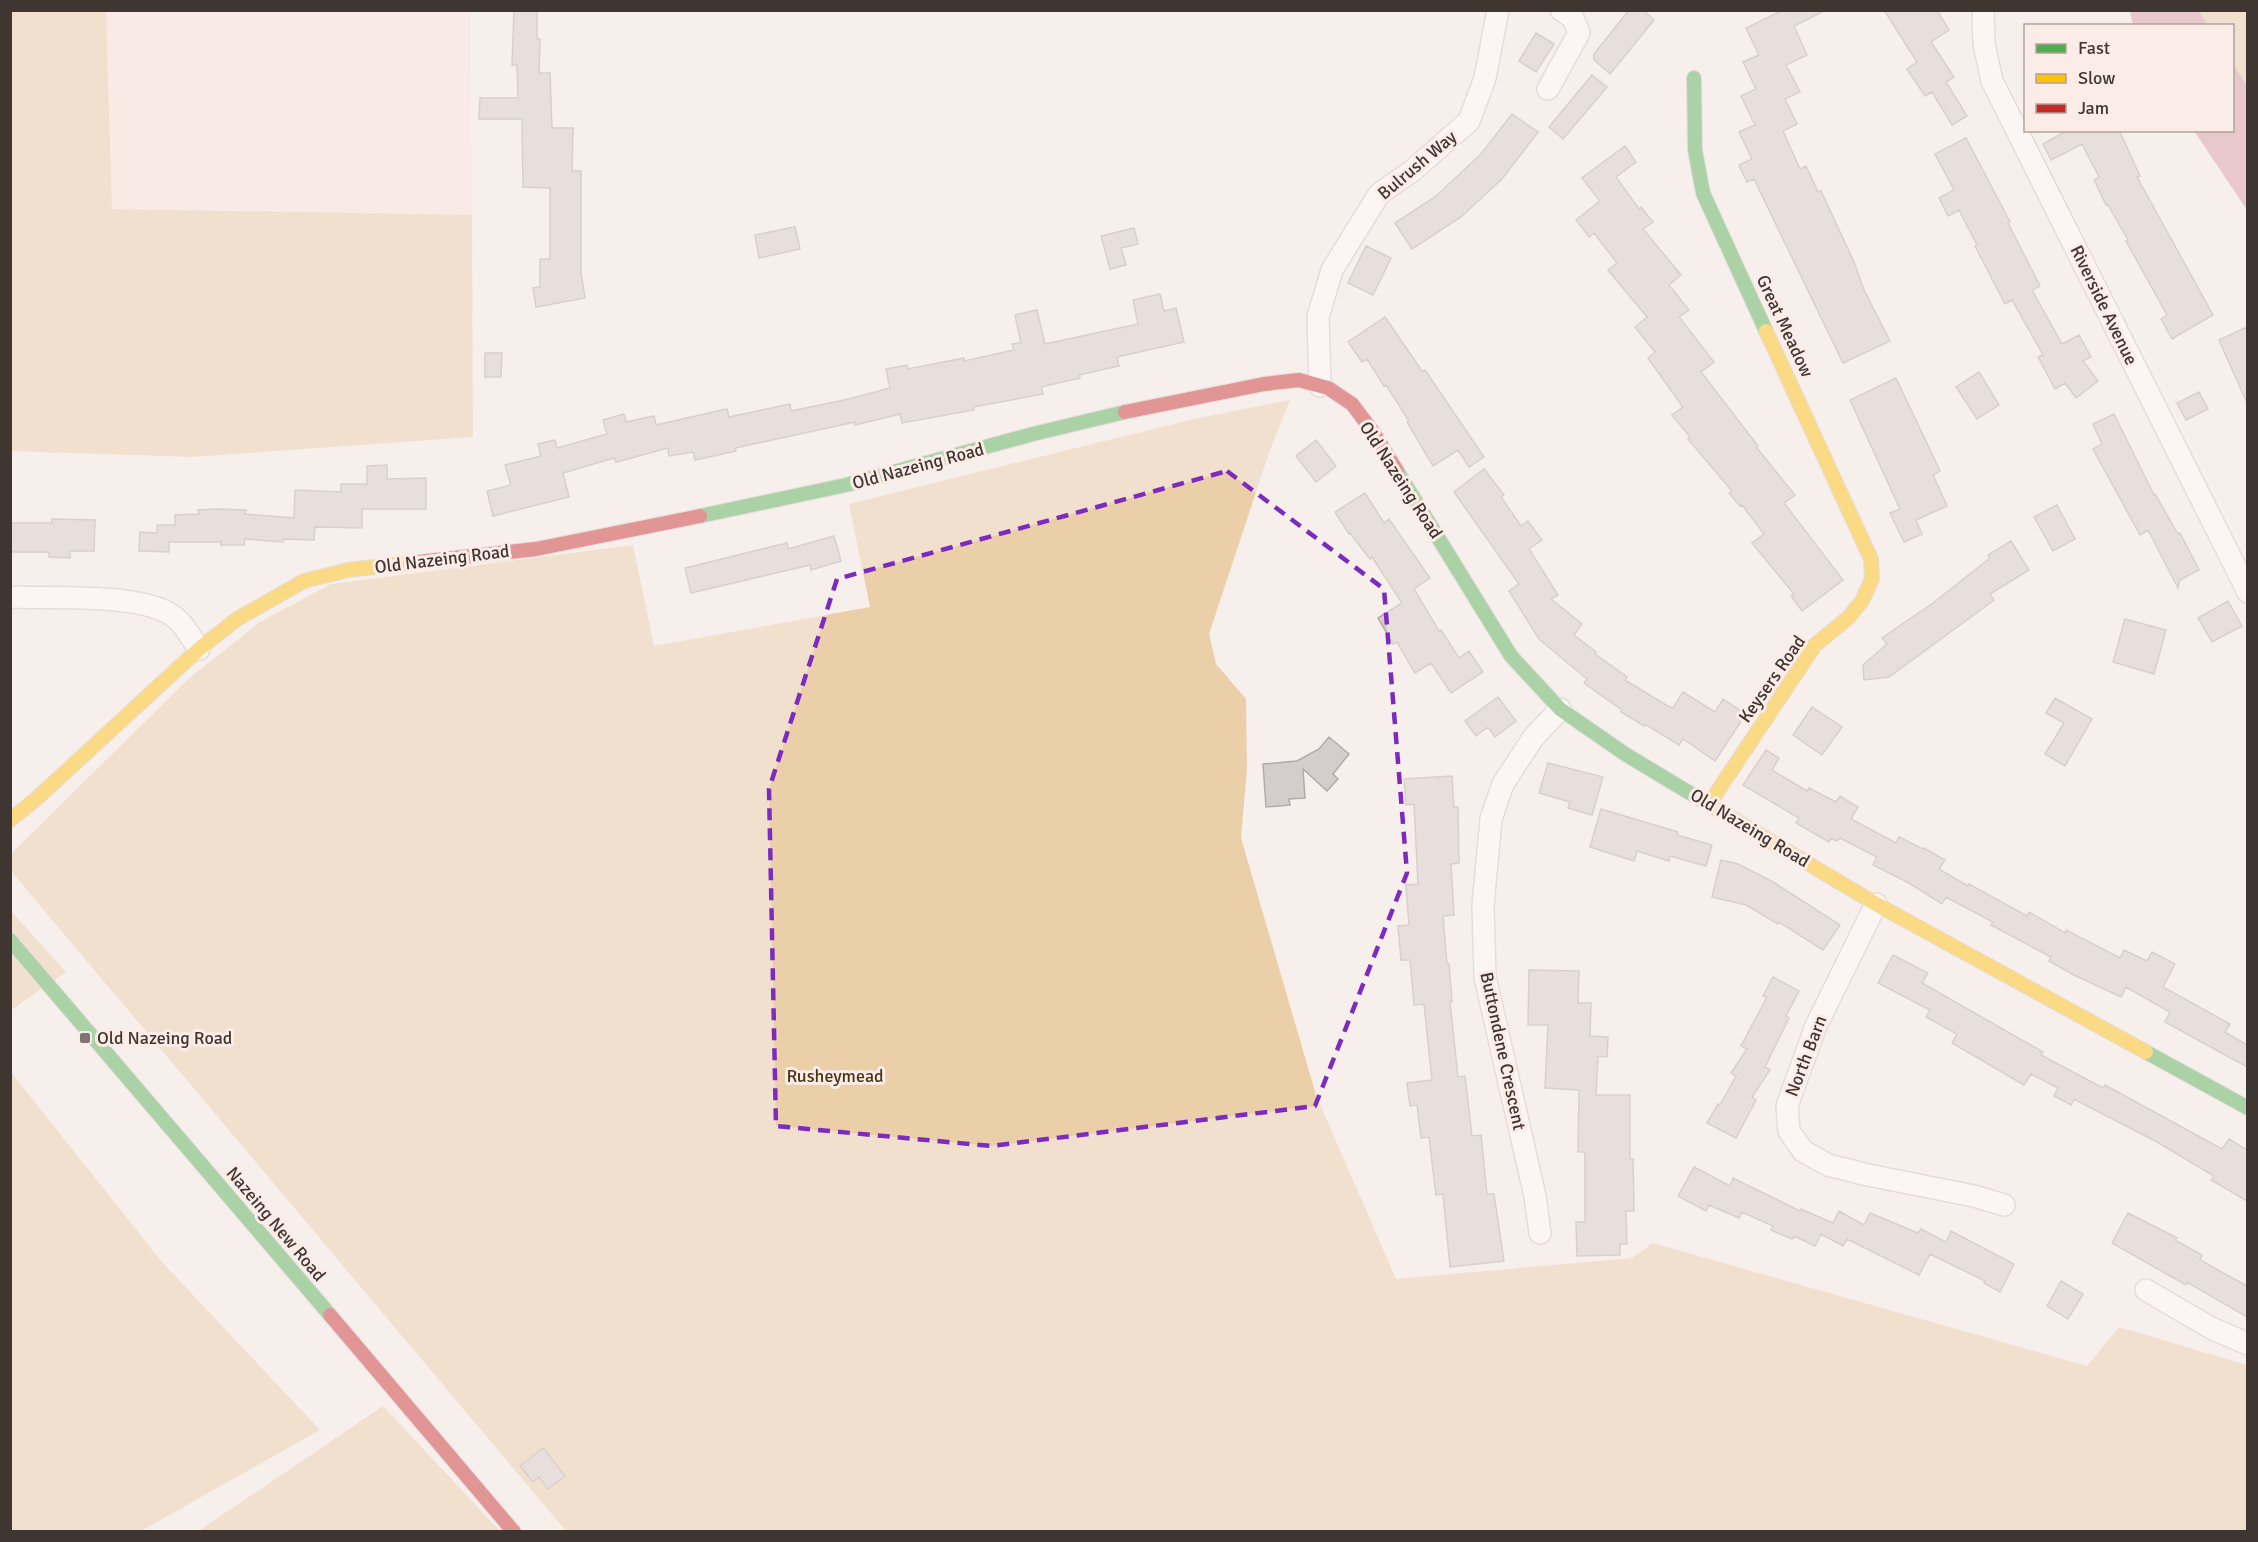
<svg xmlns="http://www.w3.org/2000/svg" width="2258" height="1542" font-family="Signika,sans-serif">
  <rect width="100%" height="100%" fill="#f7efec"/>
  <path fill="#fbe5dd" d="M106 11H470L472 215 112 209Z"/>
  <path fill="#ebcfa9" d="M11 10 106 11 112 209 472 215 473 437 192 457 11 451Z
    M2199 11H2247V85L2233 64 2232 26 2208 25Z
    M1290 400 1270 450 1209 634 1216 664 1246 699 1247 769 1241 838 1316 1095 1396 1279 1632 1258 1653 1243 2087 1366 2119 1327 2247 1365V1531H566L11 871 10 855 187 680 260 622 331 584 633 545 654 646 870 607 849 504 1194 419Z
    M10 910 66 972 11 1010H10Z
    M10 1071 162 1262 320 1430 141 1531H11Z
    M383 1406 500 1531 197 1532Z"/>
  <path fill="#d59aa7" d="M2130 11H2199L2208 25H2133Z
    M2233 64 2247 85V210L2194 131 2232 130Z"/>
  <path fill="#d5cdcb" stroke="#b3aba9" stroke-width="1.5" d="M514 10H537V39H540L539 73H550L552 128H573L572 171H581V273L585 298 536 307 533 288 540 287V259H550V188L523 187 522 119H479L480 98H518L517 65H512Z
    M1629 10H1643L1654 20 1610 74 1594 60V54Z
    M1783 10H1826L1794 26 1807 55 1786 65 1800 92 1785 99 1797 124 1783 131 1800 169 1806 166 1818 192 1821 191 1854 262 1864 290 1890 341 1843 363 1754 179 1747 182 1739 165 1752 159 1739 132 1755 125 1741 96 1756 89 1743 62 1759 55 1746 28Z
    M1884 10H1937L1949 30 1931 42 1954 77 1946 82 1967 116 1952 125 1932 92 1925 96 1907 69 1917 62Z
    M1536 33 1554 44 1536 72 1519 61Z
    M1592 75 1607 87 1563 139 1549 127Z
    M1512 114 1538 132 1502 179 1461 217 1412 249 1395 223 1435 197 1481 154Z
    M2068 130H2119L2140 176 2137 177 2213 315 2172 339 2161 319 2167 315 2126 241 2128 240 2108 205H2106L2094 180 2099 177 2082 144 2051 160 2043 144Z
    M1966 138 2010 222 2008 223 2040 286 2032 290 2062 344 2079 335 2091 357 2083 361 2098 381 2076 398 2065 383 2055 389 2038 357 2043 355 2012 300 2005 304 1975 246 1977 245 1959 210 1948 216 1939 198 1954 190 1935 154Z
    M1625 146 1636 162 1616 177 1639 209 1641 207 1653 222 1643 229 1681 275 1669 285 1689 310 1679 317 1714 362 1701 372 1758 446 1756 447 1795 495 1784 503 1843 580 1802 611 1791 596 1794 594 1752 543 1764 534 1742 505 1740 506 1729 493 1732 491 1688 439 1690 437 1672 415 1683 407 1648 358 1655 352 1635 327 1647 317 1608 270 1617 263 1594 233 1589 237 1576 220 1600 201 1582 178Z
    M795 227 800 249 759 258 755 235Z
    M1134 228 1138 244 1121 248 1126 265 1110 269 1101 236Z
    M1366 246 1391 258 1373 295 1348 283Z
    M1160 294 1164 311 1176 308 1184 342 1117 357 1119 366 1079 375 1080 378 1041 387 1043 394 973 407 974 410 902 423 900 414 855 425V422L735 448 736 451 695 460 693 452 669 456 668 448 616 462 614 458 563 473 569 497 493 516 487 491 511 485 505 465 541 456 538 444 555 440 557 448 607 434 603 420 624 414 626 422 654 416 656 425 727 409 729 417 790 404 791 411 849 399 890 388 886 369 907 365 908 369 964 358V361L1014 350 1012 344 1021 343 1015 315 1037 310 1045 344 1138 324 1133 300Z
    M1385 317 1422 371 1425 370 1484 457 1469 467 1458 450 1433 466 1407 422 1409 421 1386 385 1384 386 1367 359 1362 362 1348 342Z
    M2247 327V403L2219 340Z
    M485 353H502L501 377H485Z
    M1979 372 1999 405 1977 419 1956 387Z
    M1896 378 1940 471 1933 475 1947 506 1916 520 1922 534 1904 542 1890 513 1900 509 1850 400Z
    M2199 392 2208 409 2186 420 2177 403Z
    M2114 414 2154 495 2155 494 2178 534 2180 533 2199 570 2180 580 2178 588 2148 530 2140 535 2093 449 2102 444 2093 424Z
    M1316 440 1336 466 1316 482 1296 456Z
    M387 465V479L426 478V509H362V528L315 527 314 540 283 539V542L245 539 244 545H221V542H169V552L139 551 140 532 157 533V525H175V515L199 514 198 510 217 509 246 510 245 514 294 518 295 490 341 492V484H367V466Z
    M1484 469 1504 495 1501 497 1521 526 1528 521 1542 540 1529 549 1558 595 1551 599 1582 624 1574 635 1596 652 1595 654 1627 677 1625 680 1666 705 1673 708 1683 692 1715 712 1723 699 1746 714 1715 761 1683 739 1679 745 1645 724 1644 726 1621 712 1622 710 1584 683 1587 679 1539 639 1509 591 1519 584 1454 492Z
    M1365 493 1384 523 1389 519 1430 578 1414 589 1439 631 1441 630 1459 658 1469 651 1483 672 1451 693 1431 663 1415 673 1397 642 1393 644 1378 618 1402 603 1372 557 1370 559 1350 533 1349 534 1335 512Z
    M2057 505 2075 539 2053 551 2034 517Z
    M52 519 95 520 94 551H70V558L49 557V552H10V523H52Z
    M834 536 841 561 811 570 810 565 691 593 685 568 787 543 788 549Z
    M2011 541 2029 570 1990 594 1994 600 1889 677 1864 680 1863 665 1887 644 1882 638 1933 603 1990 558 1988 555Z
    M2228 601 2242 626 2212 642 2198 618Z
    M2125 619 2166 630 2154 674 2113 662Z
    M1498 697 1516 721 1495 737 1488 727 1476 736 1465 721Z
    M2055 698 2092 719 2065 766 2045 754 2064 723 2046 713Z
    M1812 707 1842 727 1822 755 1793 735Z
    M1329 737 1349 754 1333 774 1338 779 1327 791 1303 769 1305 798 1289 799 1290 805 1266 807 1263 764 1297 761 1319 749Z
    M1766 750 1779 758 1772 770 1807 791 1809 788 1836 802 1840 796 1858 807 1851 819 1896 843 1899 837 1923 849 1924 848 1945 860 1939 869 1968 886 1969 884 2027 916 2029 912 2065 933 2066 930 2120 958 2124 950 2147 961 2152 952 2175 964 2163 987 2230 1024 2225 1032 2247 1045V1067L2165 1022 2170 1012 2126 987 2121 997 2074 975 2049 961 2051 957 1991 925 1993 922 1946 897 1942 904 1909 883 1873 865 1877 857 1840 838 1837 841 1831 838 1829 842 1796 823 1799 818 1743 785Z
    M1548 763 1603 777 1592 815 1568 808 1570 802 1539 793Z
    M1452 776 1454 808 1458 807 1459 863 1451 864 1454 915 1443 916 1447 964H1449L1452 1002H1450L1458 1077 1465 1076 1472 1136 1481 1135 1487 1194H1494L1504 1261 1450 1267 1443 1194 1436 1195 1429 1137 1421 1138 1417 1105 1410 1106 1407 1083 1432 1080 1424 1004 1414 1005 1410 960H1401L1398 926 1409 925 1406 885 1418 884 1414 804 1406 805 1404 779Z
    M1601 809 1678 832 1677 835 1712 845 1706 866 1670 856 1669 861 1637 851 1634 861 1590 847Z
    M1721 860 1738 864 1773 882 1840 925 1823 950 1779 922 1778 924 1746 905 1712 897Z
    M1893 955 1928 973 1922 983 2043 1052 2041 1055 2103 1088 2105 1085 2222 1149 2229 1139 2247 1150V1201L2211 1180 2214 1176 2157 1142 2074 1099 2071 1105 2054 1096 2058 1088 2031 1074 2024 1085 1952 1043 1957 1034 1926 1017 1930 1010 1878 983Z
    M1529 970 1579 971 1578 1003H1591L1590 1036 1608 1037 1607 1057 1598 1056 1596 1095H1630V1159H1633L1634 1211H1626L1627 1244H1620V1255L1577 1256 1576 1222H1585V1152H1578L1579 1090 1545 1088 1548 1025H1528Z
    M1773 977 1799 991 1786 1016 1789 1018 1765 1067 1770 1070 1752 1097 1756 1100 1736 1138 1707 1123 1718 1104 1720 1105 1736 1076 1731 1073 1747 1049 1741 1046 1767 997 1763 996Z
    M1694 1167 1730 1186 1733 1178 1800 1211 1801 1209 1833 1223 1839 1211 1864 1225 1870 1213 1918 1233 1921 1229 1946 1242 1951 1231 2014 1264 2000 1292 1984 1283 1985 1281 1930 1254 1919 1275 1847 1239 1843 1246 1821 1234 1815 1246 1794 1236 1792 1239 1771 1230 1773 1226 1742 1212 1739 1218 1709 1205 1706 1211 1678 1196Z
    M2128 1213 2177 1238 2175 1240 2202 1255 2200 1260 2247 1286V1317L2187 1282 2186 1285 2112 1243Z
    M2061 1281 2083 1294 2068 1319 2047 1306Z
    M543 1448 565 1476 548 1489 539 1477 533 1482 520 1466Z"/>
  <g fill="none" stroke-linecap="round" stroke-linejoin="round">
    <defs>
      <path id="street" d="M1983 10 1984 44 1992 81 2248 592
        M1548 89 1579 33 1573 18 1561 10
        M1320 386 1318 317 1332 270 1379 194 1412 171 1469 121 1485 78 1498 10
        M10 597C53 599 135 593 170 614 183 622 190 636 199 649
        M1876 904 1816 1026 1787 1106 1789 1131 1803 1151 1828 1165 1868 1175 1974 1196 2004 1205
        M1540 1233 1535 1196 1485 977 1483 905 1491 819 1503 784 1533 738 1560 709
        M2146 1290 2211 1328 2248 1344"/>
      <path id="fast" d="M1694 78 1695 150 1703 193 1766 331
        M1397 471 1511 656 1560 709 1625 754 1703 801
        M700 516 846 485 1033 434 1125 412
        M10 940 330 1315
        M2146 1052 2248 1108"/>
      <path id="slow" d="M1703 801 1876 904 2146 1052
        M1709 804 1815 645 1848 618 1862 601 1872 579 1871 559 1766 331
        M10 820 35 800 199 649 237 619 304 581 348 570 410 563"/>
      <path id="jam" d="M1125 412 1264 384 1299 380 1328 388 1352 404 1373 432 1397 471
        M410 563 536 549 700 516
        M330 1315 514 1532"/>
    </defs>
    <use href="#street" stroke="#d0c7c4" stroke-width="24"/>
    <use href="#fast" stroke="#d0c7c4" stroke-width="16"/>
    <use href="#slow" stroke="#d0c7c4" stroke-width="16"/>
    <use href="#jam" stroke="#d0c7c4" stroke-width="16"/>
    <use href="#street" stroke="#fefdfc" stroke-width="21"/>
    <use href="#fast" stroke="#4caf50" stroke-width="14"/>
    <use href="#slow" stroke="#ffc107" stroke-width="14"/>
    <use href="#jam" stroke="#c62828" stroke-width="14"/>
  </g>
  <path d="M0 0H2258V1542H0ZM1227 471 1384 589 1407 873 1315 1106 991 1146 776 1126 769 789 837 579Z" fill="#f7efec" fill-opacity=".55" fill-rule="evenodd"/>
  <path fill="none" stroke="#7b2cbf" stroke-width="4.5" stroke-dasharray="12 8" stroke-linejoin="round" d="M1227 471 1384 589 1407 873 1315 1106 991 1146 776 1126 769 789 837 579Z"/>
  <rect fill="#7f7672" stroke="#fcece7" stroke-width="2" x="79" y="1032" width="12" height="12" rx="3"/>
  <g text-anchor="middle" dominant-baseline="central" stroke-width="6" stroke-linejoin="round" paint-order="stroke">
    <g font-size="18" fill="#3f3531" stroke="#fcece7">
      <text transform="translate(1417 165) rotate(-40)">Bulrush Way</text>
      <text transform="translate(2104 305) rotate(64)">Riverside Avenue</text>
      <text transform="translate(1785 326) rotate(65)">Great Meadow</text>
      <text transform="translate(918 466) rotate(-15)">Old Nazeing Road</text>
      <text transform="translate(1401 480) rotate(57)">Old Nazeing Road</text>
      <text transform="translate(442 559) rotate(-7)">Old Nazeing Road</text>
      <text transform="translate(1772 679) rotate(-55)">Keysers Road</text>
      <text transform="translate(1750 828) rotate(31)">Old Nazeing Road</text>
      <text transform="translate(1503 1051) rotate(78)">Buttondene Crescent</text>
      <text transform="translate(1806 1056) rotate(-69)">North Barn</text>
      <text transform="translate(276 1224) rotate(50)">Nazeing New Road</text>
    </g>
    <g font-size="18" fill="#3f3531" stroke="#fcece7" text-anchor="start">
      <text x="97" y="1038">Old Nazeing Road</text>
    </g>
    <g font-size="18" fill="#483515" stroke="#fcece7">
      <text x="835" y="1076">Rusheymead</text>
    </g>
  </g>
  <rect width="2258" height="1542" fill="none" stroke="#3f3531" stroke-width="24"/>
  <rect x="2024" y="24" width="210" height="108" fill="#fcece7" stroke="#b0a39e" stroke-width="1.5"/>
  <rect x="2036" y="44" width="30" height="9" fill="#4caf50" stroke="#b0a39e" stroke-width="1.5"/>
  <text x="2078" y="54" font-size="18" fill="#3f3531">Fast</text>
  <rect x="2036" y="74" width="30" height="9" fill="#ffc107" stroke="#b0a39e" stroke-width="1.5"/>
  <text x="2078" y="84" font-size="18" fill="#3f3531">Slow</text>
  <rect x="2036" y="104" width="30" height="9" fill="#c62828" stroke="#b0a39e" stroke-width="1.5"/>
  <text x="2078" y="114" font-size="18" fill="#3f3531">Jam</text>
</svg>
